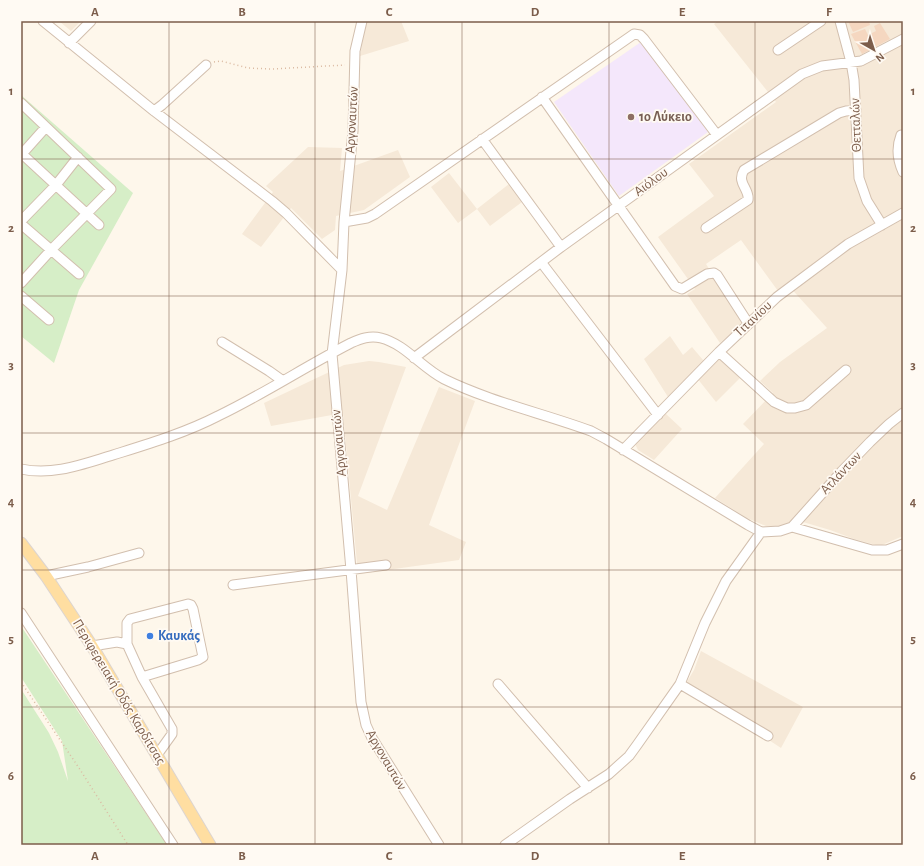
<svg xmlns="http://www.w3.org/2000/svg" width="924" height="866" font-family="'Alegreya Sans',sans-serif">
  <rect width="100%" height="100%" fill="#fef7eb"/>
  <path fill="#f6e9d8" d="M59 21H81L71 31Z
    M366 21H401L409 41 360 56Z
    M718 21H903V536L882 545H876L854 539 830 530 793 519 782 529 766 526 747 518 715 498 764 444 743 424 773 393 760 381 780 362 827 328 787 284 778 291 741 240 706 264 743 323 720 343 687 294 695 289 658 237 714 196 689 164 776 102 714 24Z
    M308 147 342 148 340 171 398 150 410 177 364 210 336 216 335 230 322 239 291 208 261 247 242 234 273 192 266 186Z
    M449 173 477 209 509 184 522 202 490 226 477 209 458 223 431 187Z
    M670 336 683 355 692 347 709 367 718 357 740 378 716 402 693 373 668 397 644 359Z
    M369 361 379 362 406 367 358 496 387 510 439 387 475 401 429 525 466 542 459 560 358 574 343 413 271 426 264 403 344 365Z
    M665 413 682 429 654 460 638 450 635 444 636 442Z
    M701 651 803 707 781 748 685 685 694 670Z"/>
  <path fill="#f4e7fb" d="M641 42 708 132 619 196 554 102Z"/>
  <path fill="#d6eec7" d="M21 95 133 193 79 290 54 363 21 336Z
    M21 626 167 845H21V689L49 733 58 752 68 781 62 741 21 677Z"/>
  <path fill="#f5d7c0" d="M848 21H869L870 25 853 32Z
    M880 23 890 39 862 54 851 34 865 29 868 35 876 31 874 26Z"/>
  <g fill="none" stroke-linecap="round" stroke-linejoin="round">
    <defs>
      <path id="minor" d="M43 21 154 111 272 201 286 213 342 270
        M362 21 355 51 353 131 344 222 342 270 332 354 351 570 361 702 366 725 372 738 439 845
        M840 21 851 62 854 80 859 178 867 201 882 225
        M69 43 91 21
        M778 50 821 21
        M542 97 675 286 682 289 707 274 714 273 717 275 748 323
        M21 103 111 189 51 250 21 283
        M154 111 162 105 206 65
        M901 135C896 148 897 159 903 172
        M482 139 561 247
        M21 153 99 225
        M21 155 46 127
        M21 221 56 185 78 157
        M344 222 367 218 375 214 634 34 640 35 644 39 717 135
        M21 224 79 274
        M706 228 748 200C750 189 736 183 744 170L839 113 846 111 856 110
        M541 262 658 415
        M21 296 49 320
        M222 342 269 371 283 381
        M719 352 774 402 787 408H795L806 405 846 370
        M414 358 561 247 802 74 822 66 861 61 903 39
        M623 450 719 352 777 297 848 244 903 213
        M21 469C53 476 83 464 113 455 148 444 185 433 218 416 264 394 306 366 351 343 360 339 370 335 381 338 405 344 422 368 444 379 491 402 542 413 591 431L606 439 748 525 761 532 780 531 792 527 842 471 870 442 889 424 903 413
        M792 527 872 550H887L903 544
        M46 576 88 567 139 553
        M233 585 386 565
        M21 613 173 845
        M127 644V623L130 619 188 604 191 605 193 609 203 657 198 660 142 677
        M92 646 117 642 127 644 142 677 172 729V734L157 755
        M498 684 588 788
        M680 684 768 736
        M505 845 570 799 609 774 629 756 637 745 680 684 705 623 726 581 761 532"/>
      <path id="major" d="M21 543 46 576 92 646 210 845"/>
    </defs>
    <use href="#minor" stroke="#d2bfae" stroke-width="11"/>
    <use href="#major" stroke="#ddd5d0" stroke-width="13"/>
    <path stroke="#dbbaa2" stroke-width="1.5" stroke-dasharray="1 3" stroke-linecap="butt" d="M214 62 221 61 248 68 272 69 345 65
      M21 682 79 768 128 845"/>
    <use href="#minor" stroke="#fff" stroke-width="9"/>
    <use href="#major" stroke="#ffdea1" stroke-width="11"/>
  </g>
  <path fill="none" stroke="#7c5d4b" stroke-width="1" stroke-opacity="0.55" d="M169 21V845M315 21V845M462 21V845M609 21V845M755 21V845M21 159H903M21 296H903M21 433H903M21 570H903M21 707H903"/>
  <circle fill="#8d6e63" stroke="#fffaf3" stroke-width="1.5" cx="631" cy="117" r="4"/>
  <circle fill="#3f7fe0" stroke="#fffaf3" stroke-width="1.5" cx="150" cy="636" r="4"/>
  <g text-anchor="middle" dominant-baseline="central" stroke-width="3.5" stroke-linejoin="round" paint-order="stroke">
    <g font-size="14" font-weight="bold" fill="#785e54" stroke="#fffaf3" text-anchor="start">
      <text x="639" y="117">1ο Λύκειο</text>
    </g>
    <g font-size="14" fill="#7c5d4b" stroke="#fffaf3">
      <text transform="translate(352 120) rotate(-87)">Αργοναυτών</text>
      <text transform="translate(856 125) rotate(-92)">Θετταλών</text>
      <text transform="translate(651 182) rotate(-36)">Αιόλου</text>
      <text transform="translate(753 319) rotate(-43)">Τιτανίου</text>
      <text transform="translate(339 443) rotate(-95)">Αργοναυτών</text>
      <text transform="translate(841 473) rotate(-47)">Ατλάντων</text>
      <text transform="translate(119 692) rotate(59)">Περιφερειακή Οδός Καρδίτσας</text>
      <text transform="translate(386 760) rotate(60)">Αργοναυτών</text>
    </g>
    <g font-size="14" font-weight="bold" fill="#366cbe" stroke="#fffaf3" text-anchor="start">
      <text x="158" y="636">Καυκάς</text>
    </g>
  </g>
  <rect width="924" height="866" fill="none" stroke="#fffaf3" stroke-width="44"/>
  <g transform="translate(874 50) rotate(141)" stroke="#fffaf3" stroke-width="3" paint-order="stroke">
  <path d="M0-3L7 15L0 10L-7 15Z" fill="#7c5d4b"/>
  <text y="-6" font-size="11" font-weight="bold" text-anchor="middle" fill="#7c5d4b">N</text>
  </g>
  <rect x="22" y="22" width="880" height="822" fill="none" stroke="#7c5d4b" stroke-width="1.5"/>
  <g font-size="13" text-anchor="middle" font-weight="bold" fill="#7c5d4b">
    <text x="95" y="16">A</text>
    <text x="242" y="16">B</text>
    <text x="389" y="16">C</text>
    <text x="535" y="16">D</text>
    <text x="682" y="16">E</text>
    <text x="829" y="16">F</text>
    <text x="11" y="95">1</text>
    <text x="913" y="95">1</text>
    <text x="11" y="232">2</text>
    <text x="913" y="232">2</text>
    <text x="11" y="369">3</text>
    <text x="913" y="369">3</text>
    <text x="11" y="506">4</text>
    <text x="913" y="506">4</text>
    <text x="11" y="643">5</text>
    <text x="913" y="643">5</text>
    <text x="11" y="780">6</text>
    <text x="913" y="780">6</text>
    <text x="95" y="860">A</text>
    <text x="242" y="860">B</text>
    <text x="389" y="860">C</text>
    <text x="535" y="860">D</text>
    <text x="682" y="860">E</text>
    <text x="829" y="860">F</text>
  </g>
</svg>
